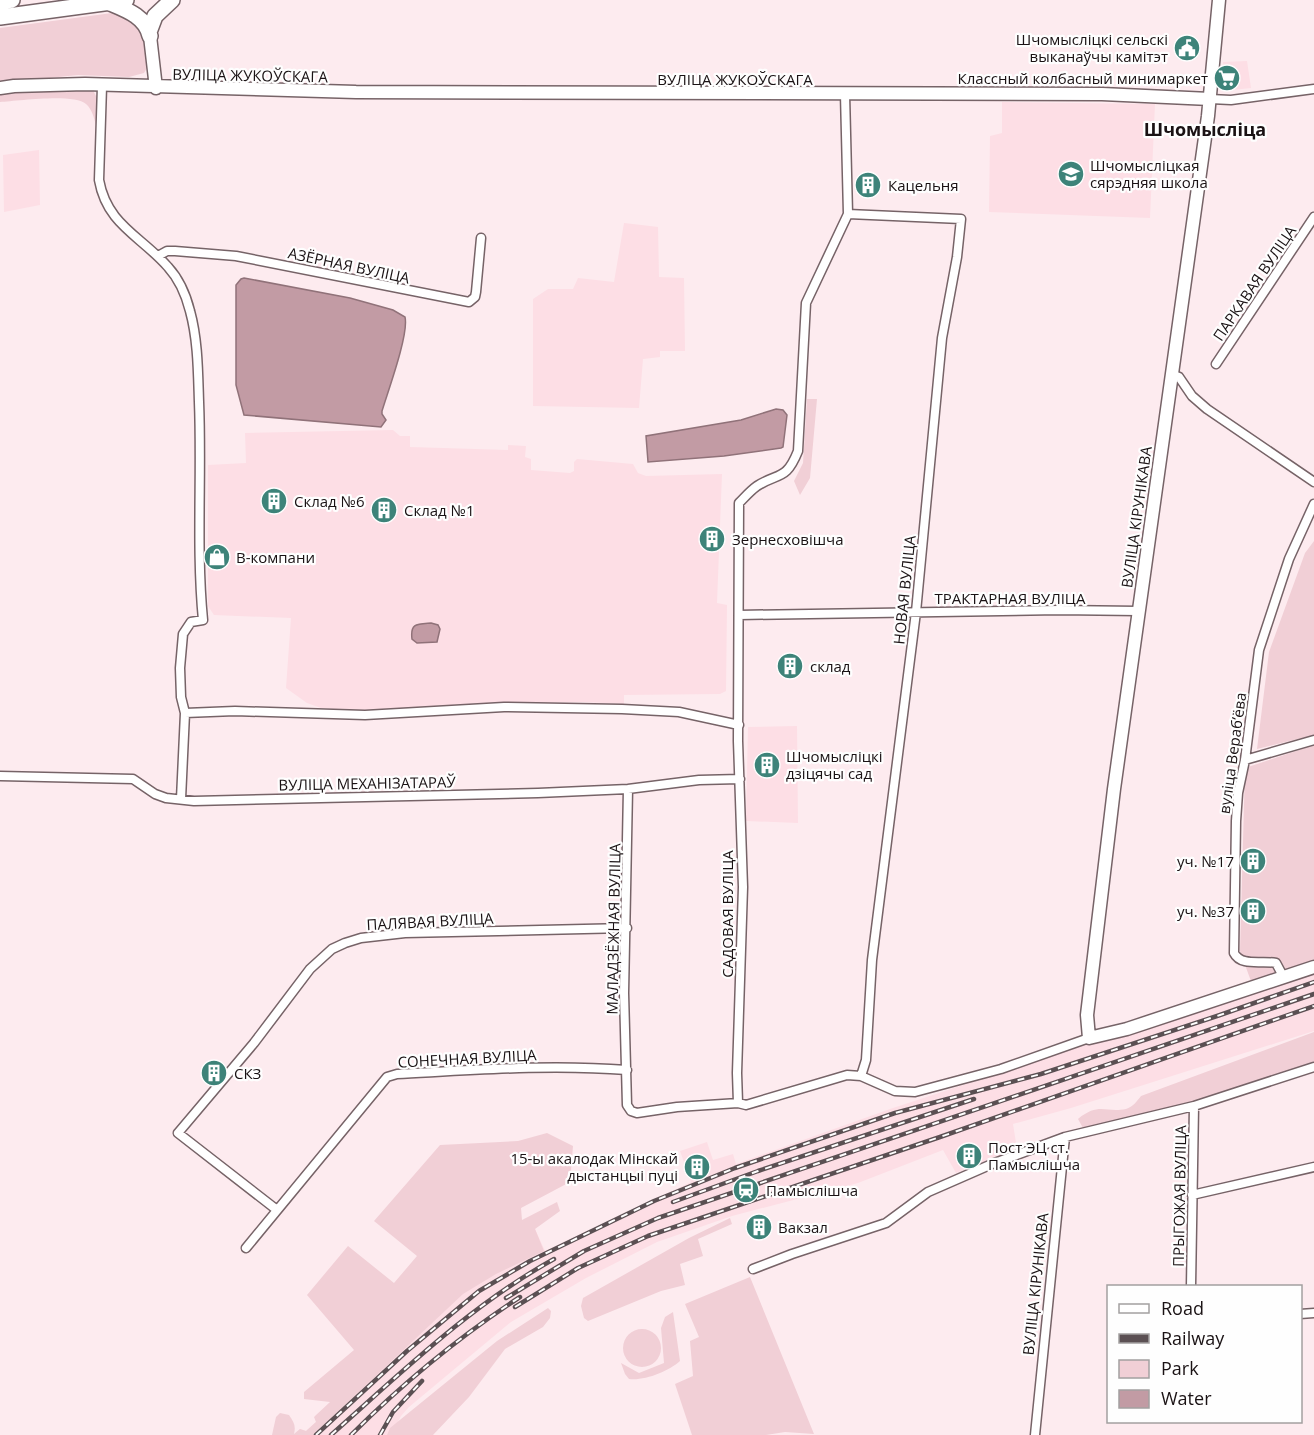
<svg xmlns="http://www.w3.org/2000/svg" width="1314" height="1435" font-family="'Open Sans',sans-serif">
  <rect width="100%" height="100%" fill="#fdebef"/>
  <path fill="#fddee5" d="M1247 61 1251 88 1224 91 1223 62Z
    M1002 102 1155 104 1150 218 989 212 990 136 1002 133Z
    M39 150 40 205 4 212 3 155Z
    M624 223 658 227 659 277 684 278 685 351H660V357L643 359 639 408 533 406V299L548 289H573L578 278 614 282Z
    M393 430 400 436H410V447L508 450V445L526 446 525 457 531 459V470L570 473 574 471V462L577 459 633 464 638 473 646 476 722 474 717 603 727 605 726 691 720 694 624 695V704L584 702 463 704 363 712 321 708 307 703 286 688 291 618 214 615 208 606V465L246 463 245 433Z
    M797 726 798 823 746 821 748 727Z
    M1314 970V1031L1071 1108 1013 1124 1017 1149 956 1173 943 1150 858 1183 732 1216 657 1242 586 1278 511 1322 409 1407 401 1416 391 1435H293L300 1429 306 1431 316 1422 315 1416 535 1229 545 1251 691 1182 680 1151 707 1142 713 1160 733 1154 736 1164 890 1109Z"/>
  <path fill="#f1cfd6" d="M112 13 131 17 145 35 147 68 144 73 129 77 78 75 0 83V28Z
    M42 88 93 90 99 102 96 125C94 118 92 109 86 104 74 93 17 101 0 102V92Z
    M807 399H817L810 478 800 495 794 481 803 463Z
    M1314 541V735L1257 749 1269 652 1305 553Z
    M1314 745V962L1252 984 1240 951 1245 768Z
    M1314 1032V1062C1239 1088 1162 1119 1083 1128L1078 1119C1099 1102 1105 1113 1126 1109 1133 1107 1137 1101 1141 1096Z
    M547 1133 573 1146 570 1182 521 1208 522 1220 557 1202 560 1211 535 1229 544 1251 496 1274 463 1294 313 1435H272L276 1417 280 1413 289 1415C294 1422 296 1426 294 1434L300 1429 306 1431 316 1422 314 1417 330 1402 304 1399V1392L354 1350 307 1295 348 1246 394 1283 417 1256 374 1221 440 1145 518 1141Z
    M730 1218 732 1224 698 1239 703 1256 680 1264 685 1285 661 1291 588 1321 584 1318 581 1306 583 1298 689 1238Z
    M750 1277 814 1434 785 1432 766 1435H692L675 1384 693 1376 690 1341 699 1337 685 1304Z
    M548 1308 551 1311 550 1318 543 1327 505 1349 469 1397 433 1435H387L390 1428 497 1341Z
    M673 1312 680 1361C669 1371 645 1381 629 1379L625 1374 621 1363 639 1373 664 1363 661 1328 665 1317Z
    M623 1348a19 19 0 1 1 38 0a19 19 0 1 1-38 0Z"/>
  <path fill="#c29ba4" stroke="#907279" stroke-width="1.5" d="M244 278 350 298 393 310 405 317C409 334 388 391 382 411V414L386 420 381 427 244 415 236 385V285L241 279Z
    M776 409 783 410 787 415 783 447 781 448 724 456 648 462 646 436 741 420Z
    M431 623 438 625 440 629 437 642 417 643 412 639C410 623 417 624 431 623Z"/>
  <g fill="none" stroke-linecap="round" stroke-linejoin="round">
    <defs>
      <path id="street" d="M102 86 99 180C107 225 141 236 168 267 179 279 186 295 190 311 198 340 198 372 199 402 202 474 196 548 203 620L191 622 183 634 180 668 181 697 185 713 181 799
        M1210 99 1231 100 1314 89
        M848 214 961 219 957 257 942 338 916 612 872 960 866 1060 861 1076
        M158 256 167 251H175L236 256 469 302 475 297 476 292 481 238
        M1216 364 1314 217
        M1171 374 1179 377 1192 396 1207 409 1314 482
        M739 615 1059 610 1138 611
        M185 713 235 711 365 715 504 707 622 709 679 712 739 725
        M1245 760 1314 740
        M0 776 133 779 155 794 166 798 194 801 538 793 628 789 699 780 740 779
        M628 789 624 993 627 1105 631 1111 637 1113 677 1107 738 1103 746 1105 847 1075 861 1076 895 1091 915 1092 1001 1069 1089 1038
        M1284 978 1276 963C1262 960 1241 967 1234 953L1236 821 1238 793 1245 760 1259 650 1289 559 1314 504
        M738 1103 737 1073 743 887 738 741 739 503C745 497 750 491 757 486 779 472 786 481 798 451L806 303 848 214 845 94
        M1192 1195 1314 1167
        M277 1210 178 1133 254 1043 310 969 332 949 345 943 361 938 405 933 627 928
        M246 1248 387 1077 397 1074C474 1070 550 1064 627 1070
        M753 1269 792 1254 886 1223 928 1192 992 1164 1065 1137 1194 1106 1314 1067
        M1191 1286 1194 1106
        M1300 1314 1314 1313
        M1035 1435 1065 1137"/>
      <path id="secondary" d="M1219 0 1208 116 1114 789 1087 1015 1089 1038 1127 1029 1314 967
        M150 36 156 88
        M0 88 14 86 85 84 356 92 1102 94 1210 99"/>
      <path id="highway" d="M0 2 12 0
        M110 3C127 10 146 17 150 36
        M0 17 126 0
        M149 32 155 16 172 0"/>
    </defs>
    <use href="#street" stroke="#766367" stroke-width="11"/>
    <use href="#secondary" stroke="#766367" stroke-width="15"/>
    <use href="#highway" stroke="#766367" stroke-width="18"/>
    <use href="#street" stroke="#fff" stroke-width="8"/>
    <use href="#secondary" stroke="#fff" stroke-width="12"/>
    <use href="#highway" stroke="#fff" stroke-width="15"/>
    <defs>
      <path id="rail" d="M673 1202 758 1171 974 1099
        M506 1298 584 1251 658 1218 1314 994
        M515 1307 578 1268 648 1236 940 1137 1314 1006
        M316 1435 407 1351 479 1291 530 1261 654 1201 735 1168 895 1113 1041 1074 1220 1015 1314 982
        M331 1435C402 1372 471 1305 554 1259
        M351 1435C402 1384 460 1336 520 1297
        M380 1435 393 1412 422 1381"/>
    </defs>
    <use href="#rail" stroke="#5b5053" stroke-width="4.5"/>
    <use href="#rail" stroke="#fefefe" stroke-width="2" stroke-dasharray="7" stroke-linecap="butt"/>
  </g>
  <defs>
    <symbol id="civic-disc" viewBox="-11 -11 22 22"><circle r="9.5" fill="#3d8379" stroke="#fefefe"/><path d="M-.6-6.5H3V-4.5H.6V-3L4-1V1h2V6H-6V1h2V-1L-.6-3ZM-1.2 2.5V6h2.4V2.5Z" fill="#fff"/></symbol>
    <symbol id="supermarket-disc" viewBox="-11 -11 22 22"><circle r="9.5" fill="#3d8379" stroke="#fefefe"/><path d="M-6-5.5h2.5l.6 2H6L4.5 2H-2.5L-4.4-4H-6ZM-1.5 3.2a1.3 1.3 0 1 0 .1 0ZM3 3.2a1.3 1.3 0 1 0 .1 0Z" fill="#fff"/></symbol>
    <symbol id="school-disc" viewBox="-11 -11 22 22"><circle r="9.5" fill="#3d8379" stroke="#fefefe"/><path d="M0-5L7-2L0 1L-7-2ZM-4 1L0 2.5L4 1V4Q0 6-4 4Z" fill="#fff"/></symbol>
    <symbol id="building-disc" viewBox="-11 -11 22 22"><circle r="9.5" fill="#3d8379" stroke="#fefefe"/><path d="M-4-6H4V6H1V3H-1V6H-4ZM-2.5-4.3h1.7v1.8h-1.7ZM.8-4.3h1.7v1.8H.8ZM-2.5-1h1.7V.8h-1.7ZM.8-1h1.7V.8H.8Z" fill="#fff"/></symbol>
    <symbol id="shop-disc" viewBox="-11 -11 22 22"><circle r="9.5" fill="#3d8379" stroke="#fefefe"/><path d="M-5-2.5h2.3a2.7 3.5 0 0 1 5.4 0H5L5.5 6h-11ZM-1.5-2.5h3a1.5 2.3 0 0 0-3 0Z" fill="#fff"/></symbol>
    <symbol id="station-disc" viewBox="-11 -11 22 22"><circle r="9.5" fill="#3d8379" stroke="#fefefe"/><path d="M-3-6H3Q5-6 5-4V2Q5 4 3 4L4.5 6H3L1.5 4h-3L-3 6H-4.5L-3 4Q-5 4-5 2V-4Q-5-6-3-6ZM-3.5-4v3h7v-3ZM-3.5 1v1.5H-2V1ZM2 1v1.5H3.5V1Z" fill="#fff"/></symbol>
  </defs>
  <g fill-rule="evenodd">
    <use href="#civic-disc" x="1172" y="33" width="30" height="30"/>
    <use href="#supermarket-disc" x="1212" y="63" width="30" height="30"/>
    <use href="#school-disc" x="1056" y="159" width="30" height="30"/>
    <use href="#building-disc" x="853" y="170" width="30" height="30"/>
    <use href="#building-disc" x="259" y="486" width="30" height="30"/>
    <use href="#building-disc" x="369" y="495" width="30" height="30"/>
    <use href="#building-disc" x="697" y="524" width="30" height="30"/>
    <use href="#shop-disc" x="202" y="542" width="30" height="30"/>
    <use href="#building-disc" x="775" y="651" width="30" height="30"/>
    <use href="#building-disc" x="752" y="750" width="30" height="30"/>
    <use href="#building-disc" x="1238" y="846" width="30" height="30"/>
    <use href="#building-disc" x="1238" y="896" width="30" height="30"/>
    <use href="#building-disc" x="199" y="1058" width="30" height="30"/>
    <use href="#building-disc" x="954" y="1141" width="30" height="30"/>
    <use href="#building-disc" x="682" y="1152" width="30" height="30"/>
    <use href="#station-disc" x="731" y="1175" width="30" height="30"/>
    <use href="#building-disc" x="744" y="1212" width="30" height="30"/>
  </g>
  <g text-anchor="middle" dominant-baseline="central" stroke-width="4.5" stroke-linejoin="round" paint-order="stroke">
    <g font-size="15" fill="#1a1214" stroke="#fefefe" text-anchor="start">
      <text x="1168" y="39" text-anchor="end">Шчомысліцкі сельскі<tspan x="1168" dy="17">выканаўчы камітэт</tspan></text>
      <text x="1208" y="78" text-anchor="end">Классный колбасный минимаркет</text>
      <text x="1090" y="165">Шчомысліцкая<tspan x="1090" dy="17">сярэдняя школа</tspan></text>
      <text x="888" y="185">Кацельня</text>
      <text x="294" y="501">Склад №6</text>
      <text x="404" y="510">Склад №1</text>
      <text x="732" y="539">Зернесховішча</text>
      <text x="236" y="557">В-компани</text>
      <text x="810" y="666">склад</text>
      <text x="786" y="756">Шчомысліцкі<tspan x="786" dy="17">дзіцячы сад</tspan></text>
      <text x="1234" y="861" text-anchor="end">уч. №17</text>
      <text x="1234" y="911" text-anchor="end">уч. №37</text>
      <text x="234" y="1073">СКЗ</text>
      <text x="988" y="1147">Пост ЭЦ ст.<tspan x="988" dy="17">Памыслішча</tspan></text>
      <text x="678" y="1158" text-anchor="end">15-ы акалодак Мінскай<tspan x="678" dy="17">дыстанцыі пуці</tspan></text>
      <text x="766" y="1190">Памыслішча</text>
      <text x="778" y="1227">Вакзал</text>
    </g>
    <g font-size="15" fill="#1a1214" stroke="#fefefe">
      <text transform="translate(250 75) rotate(1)">ВУЛІЦА ЖУКОЎСКАГА</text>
      <text x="735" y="79">ВУЛІЦА ЖУКОЎСКАГА</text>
      <text transform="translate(349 265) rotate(12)">АЗЁРНАЯ ВУЛІЦА</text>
      <text transform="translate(1254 283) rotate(-56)">ПАРКАВАЯ ВУЛІЦА</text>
      <text transform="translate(1136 517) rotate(-82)">ВУЛІЦА КІРУНІКАВА</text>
      <text transform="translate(904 590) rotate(-84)">НОВАЯ ВУЛІЦА</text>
      <text x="1010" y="598">ТРАКТАРНАЯ ВУЛІЦА</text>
      <text transform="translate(1232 753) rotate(-82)">вуліца Верабʼёва</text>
      <text transform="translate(367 783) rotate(-1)">ВУЛІЦА МЕХАНІЗАТАРАЎ</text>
      <text transform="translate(727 914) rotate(-90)">САДОВАЯ ВУЛІЦА</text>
      <text transform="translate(430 921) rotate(-3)">ПАЛЯВАЯ ВУЛІЦА</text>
      <text transform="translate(613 929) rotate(-89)">МАЛАДЗЁЖНАЯ ВУЛІЦА</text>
      <text transform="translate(467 1058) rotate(-3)">СОНЕЧНАЯ ВУЛІЦА</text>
      <text transform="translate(1179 1196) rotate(-89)">ПРЫГОЖАЯ ВУЛІЦА</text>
      <text transform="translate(1035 1284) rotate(-84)">ВУЛІЦА КІРУНІКАВА</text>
    </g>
    <g font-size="18" font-weight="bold" fill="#1a1214" stroke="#fefefe">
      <text x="1205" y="129">Шчомысліца</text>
    </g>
  </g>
  <rect x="1107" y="1285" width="195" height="138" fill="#fefefe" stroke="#a3a0a0" stroke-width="1.5"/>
  <rect x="1119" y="1304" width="30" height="9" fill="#ffffff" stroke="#a3a0a0" stroke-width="1.5"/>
  <text x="1161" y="1315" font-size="18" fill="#1a1214">Road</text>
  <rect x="1119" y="1334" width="30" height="9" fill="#5b5053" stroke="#a3a0a0" stroke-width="1.5"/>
  <text x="1161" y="1345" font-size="18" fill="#1a1214">Railway</text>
  <rect x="1119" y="1360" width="30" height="18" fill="#f1cfd6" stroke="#a3a0a0" stroke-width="1.5"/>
  <text x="1161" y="1375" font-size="18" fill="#1a1214">Park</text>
  <rect x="1119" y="1390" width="30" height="18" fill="#c29ba4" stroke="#a3a0a0" stroke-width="1.5"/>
  <text x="1161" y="1405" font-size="18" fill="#1a1214">Water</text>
</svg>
